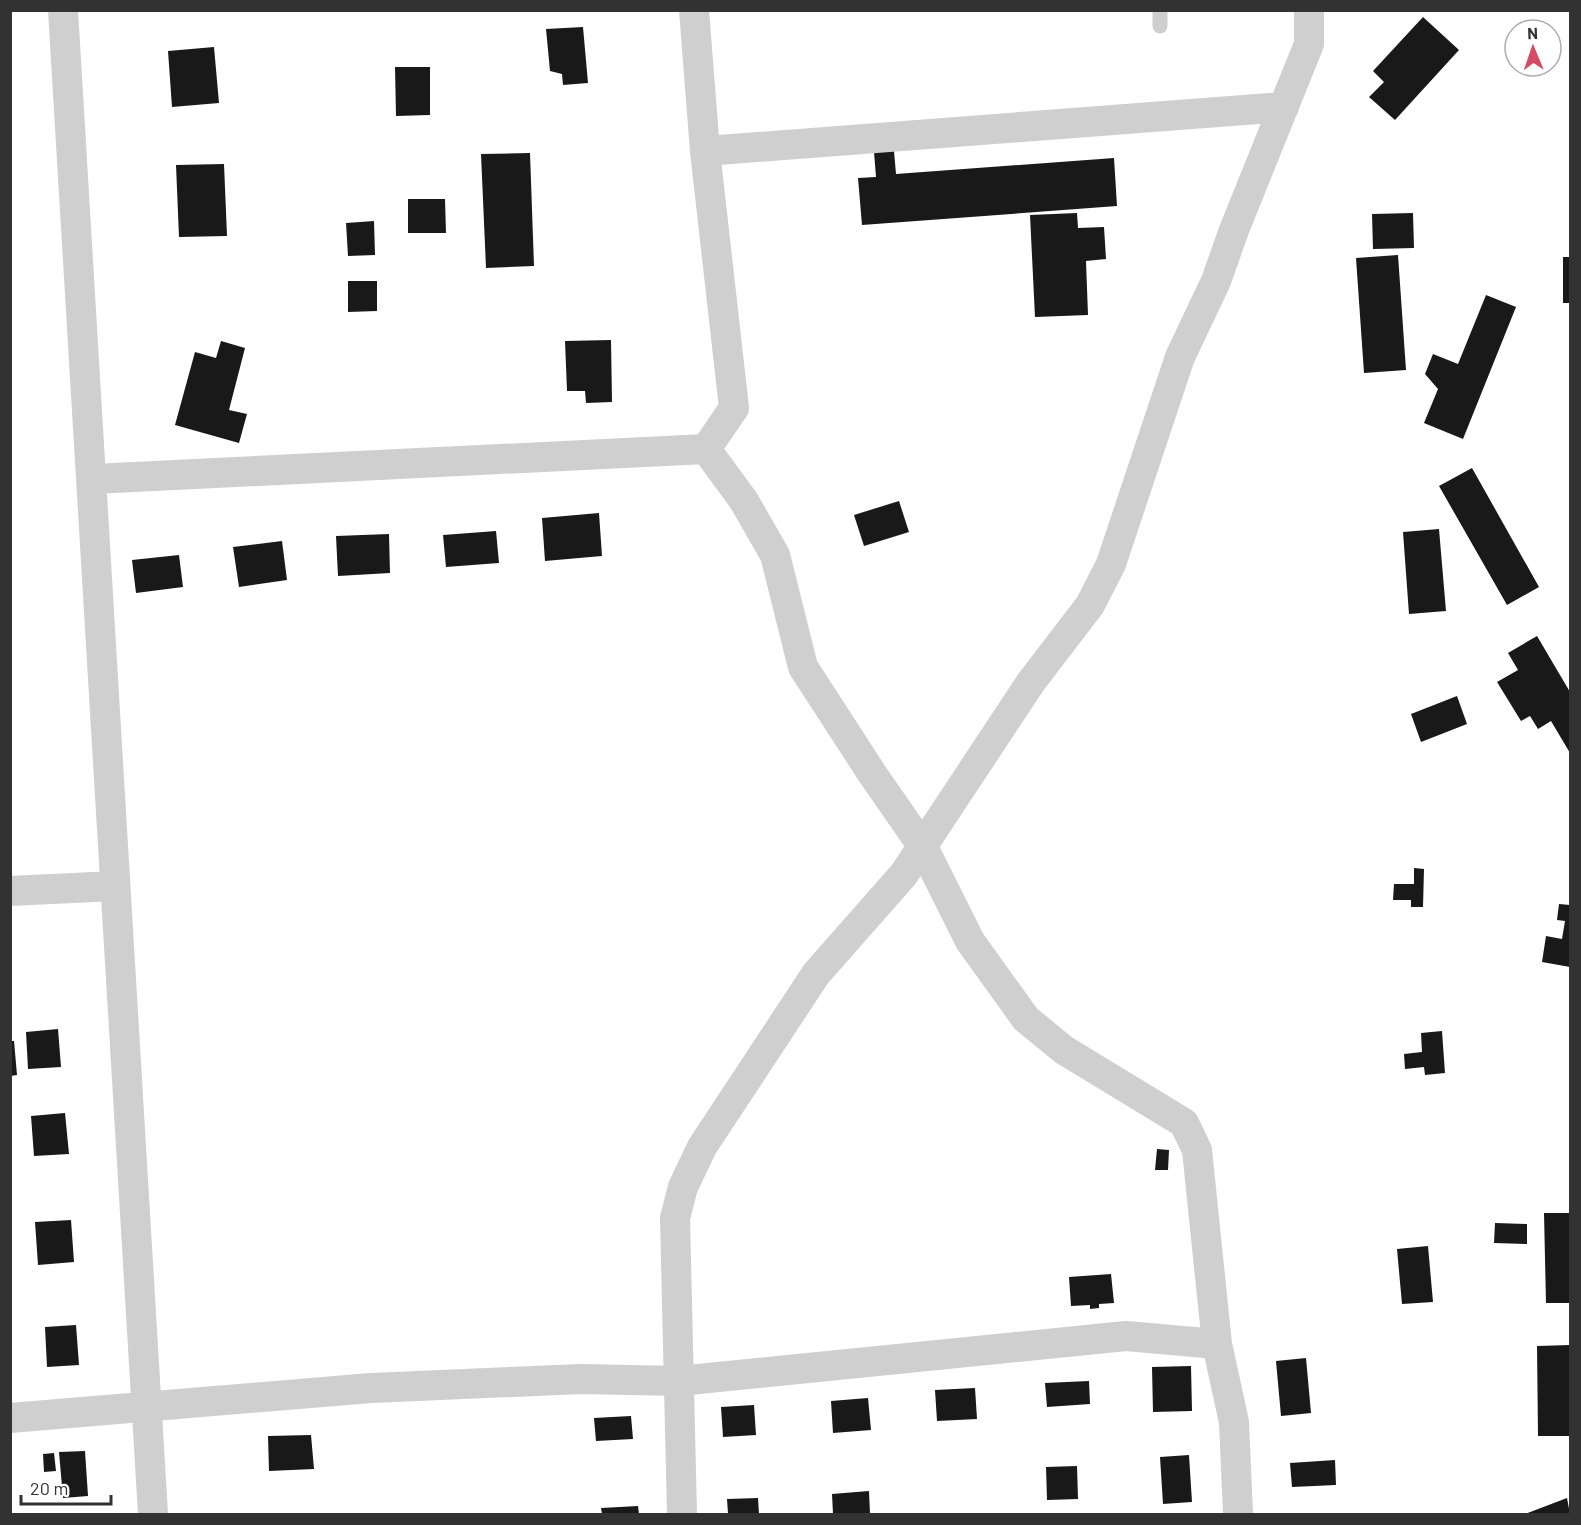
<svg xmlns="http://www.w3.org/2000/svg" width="1581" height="1525" font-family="Barlow,sans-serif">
  <rect width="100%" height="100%" fill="#fff"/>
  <path fill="#191919" d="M1423 17 1459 50 1395 120 1369 97 1384 82 1373 71Z
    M583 27 588 83 563 85 562 74 550 71 546 29Z
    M214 47 219 103 172 107 168 51Z
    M395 67H430V115L396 116Z
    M894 151 896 174 1114 158 1117 206 862 225 858 178 876 177 874 152Z
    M530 153 534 266 486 268 481 154Z
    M224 164 227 236 179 237 176 165Z
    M408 199H445L446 233H408Z
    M1077 213 1078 228 1104 227 1106 259 1086 261 1088 315 1035 317 1030 215Z
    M1413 213 1414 248 1373 249 1372 214Z
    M374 221 375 255 348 256 346 223Z
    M1398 255 1406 370 1364 373 1356 258Z
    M1563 257H1570V303H1563Z
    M348 281H377V311L348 312Z
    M1486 295 1516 307 1463 439 1424 423 1438 389 1425 374 1433 354 1458 364Z
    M611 340 612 402 586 403 585 391H567L565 341Z
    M221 341 245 348 229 410 247 414 239 443 175 425 195 352 216 358Z
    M1472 468 1539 587 1507 605 1439 486Z
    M899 501 909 532 864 546 854 515Z
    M599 513 602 556 545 561 542 518Z
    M1439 529 1446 611 1409 614 1403 532Z
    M496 531 499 563 446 567 443 535Z
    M389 534 390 573 338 576 336 536Z
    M282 541 287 580 239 587 233 547Z
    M179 555 183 587 136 593 132 560Z
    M1537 636 1570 692V753L1551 721 1538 729 1530 716 1521 721 1497 682 1518 670 1508 653Z
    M1457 696 1467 724 1421 742 1411 714Z
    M1414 868 1424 869 1423 907H1411V900H1393L1394 884H1414Z
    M1559 904 1570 905V967L1542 962 1546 936 1562 939 1565 921 1557 920Z
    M58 1029 61 1067 28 1069 26 1032Z
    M1442 1031 1445 1073 1425 1075 1424 1067 1405 1069 1404 1054 1422 1052 1421 1033Z
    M10 1041H14L17 1075 10 1076Z
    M65 1113 69 1154 34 1156 31 1116Z
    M1157 1149 1169 1150 1168 1170H1155Z
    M1544 1213H1570V1303H1546Z
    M71 1220 74 1262 38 1265 35 1222Z
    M1495 1223 1527 1224V1244L1494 1243Z
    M1428 1246 1433 1302 1402 1304 1397 1249Z
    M1111 1274 1114 1303 1099 1304V1308L1090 1309V1305L1071 1306 1069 1277Z
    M76 1325 79 1365 47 1367 45 1327Z
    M1570 1345V1436H1538L1537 1346Z
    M1306 1358 1311 1413 1281 1416 1276 1361Z
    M1191 1366 1192 1411 1153 1412 1152 1367Z
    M1089 1381 1090 1404 1047 1407 1045 1383Z
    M975 1388 977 1419 937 1421 935 1390Z
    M868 1398 871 1430 833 1433 831 1401Z
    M754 1405 756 1435 723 1437 721 1407Z
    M631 1416 633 1439 596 1441 594 1418Z
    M311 1435 314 1469 269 1471 268 1436Z
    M85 1451 88 1496 63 1498 59 1452Z
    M54 1453 56 1471 44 1472 43 1454Z
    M1189 1455 1192 1502 1163 1504 1160 1457Z
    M1335 1460 1336 1485 1292 1487 1290 1463Z
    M1077 1466 1078 1499 1047 1500 1046 1467Z
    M869 1491 870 1514H833L832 1494Z
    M758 1498 759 1514H728L727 1499Z
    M1567 1498 1570 1514H1525Z
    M638 1506 639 1514H602L601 1508Z"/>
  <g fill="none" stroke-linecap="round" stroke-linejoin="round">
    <path stroke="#cfcfcf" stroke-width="15" d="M1160 10V26"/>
    <path stroke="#cfcfcf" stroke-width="30" d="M63 10 153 1514
      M705 151 1284 107
      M706 449 744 501 775 555 803 667 873 775 923 847 970 941 1026 1019 1064 1050 1184 1123 1197 1150 1217 1344
      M93 479 706 449 734 408 705 151 694 10
      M10 891 115 886
      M10 1418 371 1388 581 1379 679 1381 1126 1336 1217 1344 1234 1422 1238 1514
      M682 1514 675 1218 683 1187 702 1147 816 974 904 874 1031 682 1090 605 1111 564 1180 357 1216 281 1234 230 1309 44V10"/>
  </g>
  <rect width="1581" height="1525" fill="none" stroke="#323232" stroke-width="24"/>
  <g transform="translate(1533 48) rotate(358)"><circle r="28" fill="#ffffff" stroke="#adadad" stroke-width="1.5"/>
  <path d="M0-4.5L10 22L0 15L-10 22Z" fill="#d34b65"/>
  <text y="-9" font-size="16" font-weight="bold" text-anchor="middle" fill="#323232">N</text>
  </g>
  <path d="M21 1495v9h90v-9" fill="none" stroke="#323232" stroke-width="3"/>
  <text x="30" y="1495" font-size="18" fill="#323232" stroke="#ffffff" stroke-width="4.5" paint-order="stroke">20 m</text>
</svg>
